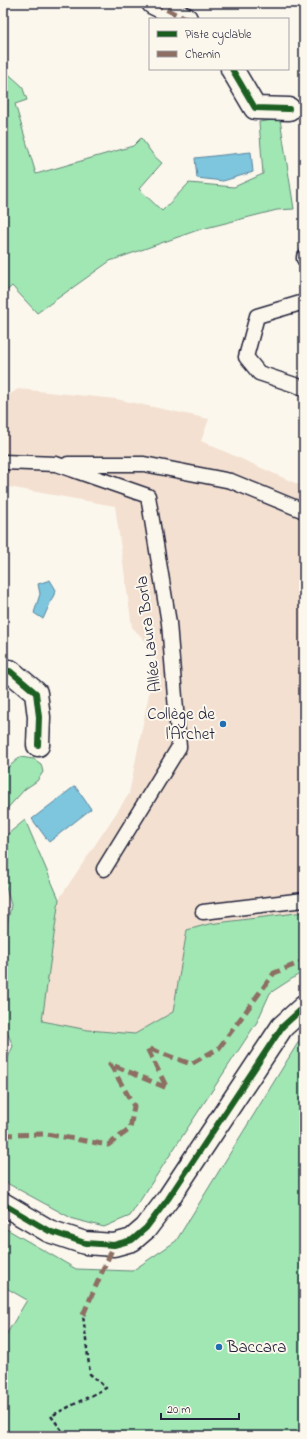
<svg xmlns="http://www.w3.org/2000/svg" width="307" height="1439" font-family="'Indie Flower',sans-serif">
  <rect width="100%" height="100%" fill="#fbf7ec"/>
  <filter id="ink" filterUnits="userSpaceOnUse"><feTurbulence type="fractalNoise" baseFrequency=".025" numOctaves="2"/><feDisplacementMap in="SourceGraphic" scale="8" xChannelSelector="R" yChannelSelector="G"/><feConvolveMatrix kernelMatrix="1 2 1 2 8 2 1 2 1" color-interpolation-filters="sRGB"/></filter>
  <g filter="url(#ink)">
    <path fill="#f3e0d1" d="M18 389 116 399 209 419 201 441 304 487V912L209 924 187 930 173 1012 135 1034 88 1030 41 1021 59 899 129 794 157 653 132 627 115 506 3 486V399Z"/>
    <path fill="#a1e7b3" stroke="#628477" d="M3 69 22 86 27 100 15 104 36 174 133 146 141 138 154 156 162 163 139 189 162 211 189 183 234 187 263 174 259 122 280 119 294 209 277 210 198 230 110 261 37 313 12 286 3 294Z
      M20 757 34 759 41 764 43 772 37 781 25 789 3 813V772Z
      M25 820 59 899 42 1021 88 1030 135 1034 173 1012 187 930 209 924 304 912V971L270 993 257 1022 130 1216 104 1227 73 1219 3 1181V1069L13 1046 3 1023V946L11 905 3 877V838Z
      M304 1033V1436H3V1340L27 1300 3 1286V1253L5 1250 3 1248V1227L76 1269 132 1271 176 1241Z"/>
    <path fill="#7ec5de" stroke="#59849d" d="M251 152 253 172 223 181 197 178 195 158Z
      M50 580 56 590 43 619 34 613 40 594 38 584Z
      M75 786 91 809 49 842 32 819Z"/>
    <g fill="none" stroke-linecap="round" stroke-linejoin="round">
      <defs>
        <path id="lane" d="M289 109 304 110
          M304 257V259
          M304 302 257 316 246 357 259 373 304 388
          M3 462 56 464 148 496 169 623 179 747 104 869
          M68 464H144L231 481 304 511
          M203 912 304 900"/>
        <path id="street" d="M153 3 186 19
          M232 69 255 108 289 109
          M3 671H10L36 693 39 717 38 745
          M3 1204 49 1231 85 1243 114 1245 132 1240 146 1228 168 1199 282 1027 304 1007"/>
      </defs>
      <use href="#lane" stroke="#22223b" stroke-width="17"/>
      <use href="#street" stroke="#22223b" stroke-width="25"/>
      <path stroke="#22223b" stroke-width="2.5" stroke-dasharray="4 3" stroke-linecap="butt" d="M304 1406V1407
        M66 1436 51 1416 106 1388 90 1374 83 1315"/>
      <use href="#lane" stroke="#fbf7ec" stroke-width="14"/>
      <use href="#street" stroke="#fbf7ec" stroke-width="22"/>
      <path stroke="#8d6e63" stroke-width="5" stroke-dasharray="10 5" stroke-linecap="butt" d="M153 3 186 19
        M3 1135 47 1134 108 1145 130 1129 134 1106 110 1064 167 1088 147 1048 191 1064 219 1048 274 973 304 961
        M83 1315 114 1245"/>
      <defs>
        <path id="cycleway" d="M232 69 255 108 289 109
          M3 671H10L36 693 39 717 38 745
          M3 1204 49 1231 85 1243 114 1245 132 1240 146 1228 168 1199 282 1027 304 1007"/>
      </defs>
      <use href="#cycleway" stroke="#fbf7ec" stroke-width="8"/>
      <use href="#cycleway" stroke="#1b5e20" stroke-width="6"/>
    </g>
  </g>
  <g fill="#1f6fb2" stroke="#fbf7ec" stroke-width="1.5">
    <circle cx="223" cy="724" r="4"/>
    <circle cx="219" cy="1347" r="4"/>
  </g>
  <g text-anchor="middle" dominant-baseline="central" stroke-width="4" stroke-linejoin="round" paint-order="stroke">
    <g font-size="17" fill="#22223b" stroke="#fbf7ec">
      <text transform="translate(149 634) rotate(-97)">Allée Laura Borla</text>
    </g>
    <g font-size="17" fill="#22223b" stroke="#fbf7ec" text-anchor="end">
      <text x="215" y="714">Collège de<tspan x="215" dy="20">l'Archet</tspan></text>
      <text x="227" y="1347" text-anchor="start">Baccara</text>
    </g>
  </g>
  <rect width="307" height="1439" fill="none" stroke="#fbf7ec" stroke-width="16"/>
  <rect x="8" y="8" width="291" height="1423" fill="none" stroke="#22223b" stroke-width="1.5" filter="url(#ink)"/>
  <rect x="149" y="18" width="140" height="52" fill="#fbf7ec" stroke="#a4a2a5"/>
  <rect x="157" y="31" width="20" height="6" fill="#1b5e20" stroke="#a4a2a5"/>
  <text x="185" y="38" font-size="12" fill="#22223b">Piste cyclable</text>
  <rect x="157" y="51" width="20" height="6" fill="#8d6e63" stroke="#a4a2a5"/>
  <text x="185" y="58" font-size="12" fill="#22223b">Chemin</text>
  <path d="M161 1413v6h78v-6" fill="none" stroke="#22223b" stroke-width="2"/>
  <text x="167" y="1413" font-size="12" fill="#22223b" stroke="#fbf7ec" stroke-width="3" paint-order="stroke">20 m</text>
</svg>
